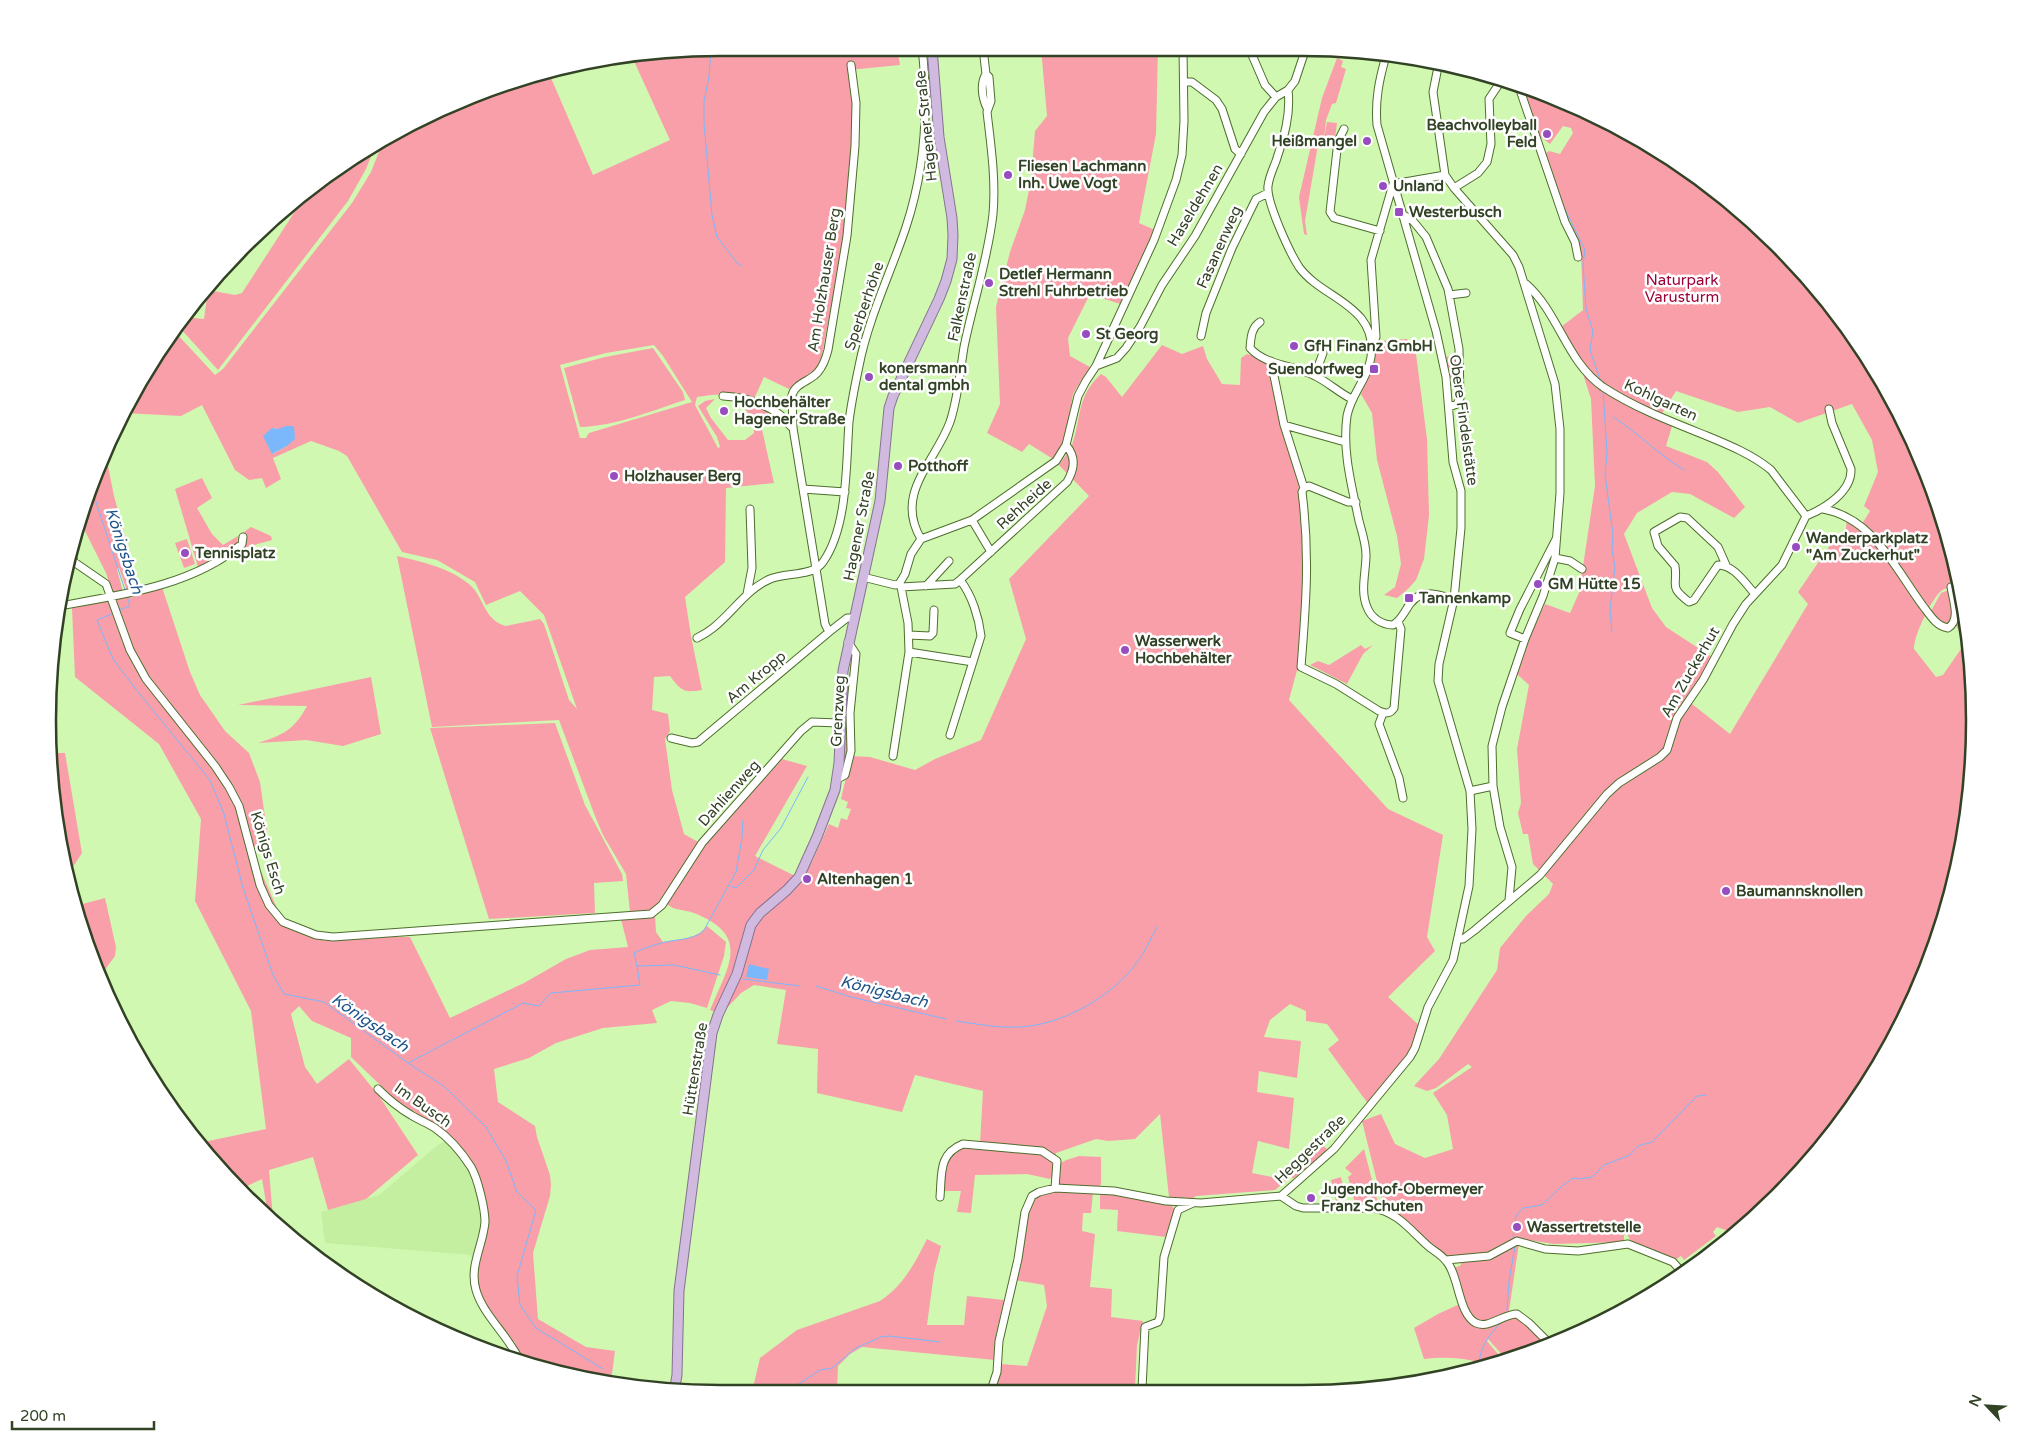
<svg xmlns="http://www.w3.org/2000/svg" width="2022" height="1441" font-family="'Varela Round',sans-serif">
  <rect width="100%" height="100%" fill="#d1f8b1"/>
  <path fill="#c4efa0" d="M447 1140 470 1170 479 1202 481 1222 480 1239 473 1259 470 1255 325 1243 321 1212 379 1195 438 1145Z"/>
  <path fill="#f99faa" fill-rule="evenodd" d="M721 48H897L900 65 849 70C862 170 837 269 820 366L809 377 789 389 764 377 754 399C736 392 716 394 697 397L695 405 718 448 720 447 717 437 698 406 705 401 715 399 706 408 711 418 728 440H745L754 433 753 423 744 406 745 400 775 414 761 425 774 483 726 488 725 562 685 597 691 636 702 690C684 693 681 691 670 676L654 677 652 710 668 714 670 731 665 739 672 790 684 834 700 843 654 908 648 912H630L626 874 603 835 595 816 559 720 432 727 397 556C422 562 448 567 469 584 484 596 483 620 506 626L540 619 544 624 569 700 577 709 544 615 520 591 486 605 475 582 437 560 402 552 347 456 339 451 311 441 273 458 281 479 266 488 262 478 249 480 235 470 202 405 181 416 124 413 177 334 215 375 223 369 352 203 371 172 384 139 423 117 544 71 551 78 593 175 670 140 633 59ZM654 345 663 356 692 402 589 433 586 438H580L560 365 606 353ZM272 428 278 429 287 446 272 454Z
    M1041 48H1158L1156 134 1139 223 1155 230 1120 304 1090 294 1068 338 1070 356 1090 367 1073 394 1065 442 1053 459 1029 444 1022 452 987 433 1000 404 996 307 1010 252 1025 210 1031 180 1035 131 1047 116Z
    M1337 58 1343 61 1341 67 1346 69 1336 103 1332 104 1326 120 1324 139 1327 122 1337 123 1334 146 1318 145 1305 221 1307 235 1304 234 1299 197 1322 98Z
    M1523 88 1559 99 1638 138 1745 214 1808 277 1884 384 1939 504 1969 633V653L1956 625 1958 618 1953 586C1948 588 1942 589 1939 593 1930 603 1914 635 1914 649L1936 677 1943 675 1961 649 1964 650 1970 662 1973 765 1951 895 1905 1018 1835 1130 1745 1227 1732 1235 1728 1231 1717 1227 1713 1232 1716 1236 1684 1260 1681 1256 1675 1260 1630 1240 1627 1233 1624 1235V1242L1554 1244 1516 1238C1498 1249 1488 1254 1466 1256 1461 1256 1455 1258 1450 1257 1435 1255 1417 1230 1406 1220 1399 1213 1392 1210 1383 1206L1362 1121 1381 1114 1395 1144 1425 1158 1453 1149 1447 1115 1433 1093 1472 1067 1468 1064 1436 1088 1427 1091 1414 1086 1439 1059 1497 970 1500 948 1526 916 1549 894 1553 884 1533 864 1528 834H1523L1518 813 1521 803 1517 749 1529 685 1517 674 1532 632 1545 604 1570 613 1579 593 1595 486 1591 399 1582 371 1561 327 1583 310 1581 250 1570 220 1565 218 1543 155 1549 151 1560 154 1573 133 1571 128 1563 126 1550 144 1538 135ZM1676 391 1738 412 1770 407 1798 423 1852 404 1872 440 1878 472 1864 506 1870 511 1860 527 1847 519 1845 536 1835 538 1798 592 1808 604 1730 734 1687 700 1712 657 1666 627 1652 608 1624 534 1637 513 1672 492 1690 494 1734 518 1745 507 1718 472 1707 462 1666 446 1673 423 1661 415Z
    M376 144 366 169 348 201 218 370 180 328C183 323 190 324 193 318L204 319 208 290 235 295 242 293 303 199 347 161Z
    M1407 339 1416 354 1427 439 1429 515 1424 559 1416 580 1408 589 1397 598 1384 595 1395 587 1401 564 1397 536 1377 460 1372 413 1361 394 1371 372 1379 341Z
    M1162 345 1182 354 1203 346 1207 359 1222 384 1240 385 1241 358 1247 354 1260 358 1269 364 1281 424 1299 486 1303 528 1305 569 1299 663 1289 700 1388 809 1443 835 1427 937 1435 951 1388 997 1420 1026 1411 1050 1369 1105 1328 1049 1339 1040 1327 1024 1306 1021V1011L1290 1004 1270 1020 1264 1037 1301 1041 1297 1078 1259 1071 1257 1092 1294 1098 1289 1149 1258 1141 1252 1173 1287 1180 1275 1190 1196 1196 1192 1199 1169 1197 1160 1114 1135 1139 1108 1141 1096 1139 1056 1153 1054 1172 1050 1179 1027 1174 975 1175 971 1213 957 1212 961 1191H942C944 1158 945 1151 980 1144L983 1091 915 1075 902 1112 817 1093 818 1049 777 1044 786 990 754 985 741 993 725 1010 739 981 755 926 760 920 795 889 812 862 829 824 838 828 841 818 847 820 851 809 846 808 848 802 841 799 851 756 870 757 915 770 935 759 981 740 1026 639 1009 579 1089 496 1059 465C1063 459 1069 452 1072 445 1082 417 1076 397 1101 374L1106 377 1122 397Z
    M653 348 683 392 685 400C651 411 616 426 580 427L564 368 605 357Z
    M1454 355 1457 364V376L1450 377 1446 357Z
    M106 456 114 496 139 587 127 591 119 568 117 569 123 592 113 594 106 573 82 525Z
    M202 478 212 498 197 508 212 534 223 545 238 536 237 545 211 562 198 567 175 489Z
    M251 527 271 536 272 540 240 549 245 542 244 532Z
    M187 539 195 564 184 568 175 543Z
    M162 587 190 672 200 695 225 731 249 753 260 782 268 838 251 849 283 922 325 941 345 936 410 937 450 1018 524 983 566 959 590 950 628 947 621 919 655 915 656 932 663 942C678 939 697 940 707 926L726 942 724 956 707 1008 690 1003 671 1001 652 1010 657 1023 603 1028 556 1043 529 1058 494 1069 498 1102 535 1126 537 1137 550 1175 551 1185 550 1196 533 1253 538 1319 586 1347 615 1351 611 1381 546 1370 523 1362 515 1343 485 1307 478 1289 476 1265 486 1222 473 1168 447 1138 414 1111 401 1105 351 1057V1038L312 1021 299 1006 291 1014 305 1067 317 1084 349 1059 379 1096 418 1155 366 1199 328 1210 313 1157 269 1170 273 1219 268 1214 262 1179 241 1189 214 1164 199 1143 266 1129 251 1011 195 901 201 819 159 744 75 677 72 608 129 596 131 598 135 595Z
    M1949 590 1952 618 1949 623 1944 624 1936 618 1931 611 1941 593Z
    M1361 645 1365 649 1373 645 1363 654 1347 684 1310 665 1318 661 1329 665Z
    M852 654H854L848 748 843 771 845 748V708Z
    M52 675 58 676 55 701 48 721Z
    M371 677 381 734 343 746 306 740 258 743C283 735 294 730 307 706L238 705Z
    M48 723 55 753H65L82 853 71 870 74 887 53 808Z
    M555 723 585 805 622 874 623 881 594 883 595 913 489 919 430 728Z
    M782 759 807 766 755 856 795 876 750 920 743 934 730 981 715 1012 710 1010C728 966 752 936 694 913 684 909 673 911 666 903L702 847Z
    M105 898 116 947 115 956 99 978 79 905Z
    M1318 1141 1328 1150 1294 1178H1292V1161Z
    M1364 1149 1379 1207H1356L1348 1177 1352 1174 1345 1168Z
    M1079 1156 1101 1157V1184L1099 1188 1059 1185 1057 1183C1059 1161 1057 1163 1079 1156Z
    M1341 1177 1346 1199 1336 1201 1331 1180Z
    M1054 1191 1093 1192 1091 1213H1083L1082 1231 1095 1234 1090 1287 1112 1289 1111 1317 1143 1321 1137 1345 1135 1389 993 1390 999 1364 1027 1366 1047 1306 1044 1285 1014 1280 1023 1247 1027 1210 1035 1198 1039 1194Z
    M1100 1192 1171 1204 1175 1211 1166 1237 1117 1231 1118 1210 1100 1209Z
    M927 1239 941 1246 934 1273 927 1325H964L967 1296 1004 1300 996 1335 995 1360 862 1347 850 1354 838 1366 837 1391 752 1392 760 1358 797 1330 880 1301C903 1286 915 1263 927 1239Z
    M1519 1243 1509 1311C1501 1314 1491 1321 1483 1321 1468 1323 1458 1281 1453 1269L1461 1265V1262L1497 1256Z
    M1462 1303 1474 1324 1511 1316 1520 1318 1547 1344 1506 1359 1488 1339 1487 1341 1503 1360 1476 1370 1474 1361C1456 1357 1441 1357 1424 1359L1414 1328 1438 1314Z"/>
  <path fill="#7ab8fb" d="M286 426H294L295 439 287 446 272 454 263 436 272 428 278 429Z
    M749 964 769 969 767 980 746 977Z"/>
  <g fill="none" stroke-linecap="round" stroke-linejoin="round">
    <path stroke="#7ab8fb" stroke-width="1" d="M711 49 709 77 704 101V123L712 215 717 237 737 263 742 266
      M1562 203 1585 250 1583 264 1586 309 1593 331 1590 350 1601 382
      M1603 391 1607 452 1605 475 1613 534 1612 550 1615 567 1610 610 1612 632
      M1613 417C1638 433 1658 454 1684 470
      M93 493 125 590
      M119 610 130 606 127 596
      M112 614 97 620 113 659 138 692 210 780 224 814 243 888 273 975 284 994 324 1002 408 1063 523 1003 539 1006 551 993 640 985 637 966 674 965 720 975
      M731 886 736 888 754 870 763 850 781 828 808 777
      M637 966 634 953C642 949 650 946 658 944 672 939 694 941 704 930L736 872 742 838 743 820
      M743 979 800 986
      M816 986 851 997 946 1019
      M956 1021C977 1024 997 1028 1018 1027 1061 1026 1114 996 1138 961 1146 950 1151 938 1157 927
      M408 1063 445 1087 486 1127 506 1161 517 1192 536 1210 517 1276 520 1305 536 1328 603 1369
      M1513 1238 1516 1216 1523 1208 1542 1205 1562 1186 1573 1178 1579 1179 1592 1177 1604 1165 1630 1155 1638 1146 1652 1142 1697 1096 1706 1095
      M1507 1310 1509 1281 1515 1246
      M1479 1369C1478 1349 1489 1334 1503 1321
      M788 1391 820 1370 832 1368 856 1348 881 1337 889 1336 940 1342"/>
    <defs>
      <path id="minor" d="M1249 48 1265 85 1276 97
        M1439 62 1433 92 1445 175 1454 188 1513 255 1519 267 1555 384 1560 429V493L1555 558 1543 596 1525 639 1502 707 1492 746 1493 786 1500 827 1512 867 1509 900
        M986 74C980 83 982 98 987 108
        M1184 82H1192L1216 100 1222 109 1235 149 1241 154
        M1519 87 1565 222 1575 242 1578 257
        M1288 90C1291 115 1284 137 1276 161 1273 169 1269 177 1268 186 1266 202 1290 253 1299 267 1322 299 1378 305 1371 357 1368 379 1351 394 1347 416 1342 451 1352 487 1359 521 1362 532 1366 544 1366 555 1366 572 1360 591 1367 607 1371 618 1382 625 1393 625 1400 621 1402 616 1406 610 1419 587 1433 593 1454 599
        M1344 129 1338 141 1330 212 1334 218 1380 231
        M1454 188 1478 173 1487 162 1491 144 1489 99 1501 81
        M1402 214 1413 221 1426 237 1448 289 1459 349 1460 398 1457 404 1449 407
        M1526 284C1559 313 1566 361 1603 387 1635 408 1672 422 1707 436 1729 445 1753 455 1771 470L1806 516
        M1449 295 1466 293
        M1260 322C1251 328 1251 338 1250 348 1266 366 1295 365 1315 376 1328 382 1339 393 1352 399
        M1201 336 1206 313 1232 248 1256 199 1268 193
        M1372 347 1376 337 1371 260 1393 184 1445 175
        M1271 361 1284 425 1304 488 1302 492C1310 554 1306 605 1301 667L1336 684 1379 711C1386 714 1390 714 1394 708L1401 629 1398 622
        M1096 366 1117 358 1126 348 1140 327 1162 285 1195 236 1264 112 1276 97 1288 90 1295 81 1306 48
        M1315 375 1323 353
        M723 396C744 397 761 402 779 414 785 418 787 424 793 428
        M1284 425 1345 442
        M1304 488 1309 486 1348 502H1356
        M803 489 845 492
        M1823 509C1873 518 1895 568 1923 606 1930 615 1936 626 1948 628 1961 620 1953 600 1951 587
        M972 520 991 552
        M921 539C894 493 935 463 950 422 958 398 960 372 964 347 973 303 988 259 993 214 996 180 991 146 987 112L991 101 989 77 986 74 983 48
        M72 555 74 562 106 584 130 650 146 679 215 766 229 787 239 806 260 885 269 905 283 922 316 935 333 937 651 914 662 905 702 843 801 731 812 722 839 723
        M1555 558 1570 561 1582 569
        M1726 565 1718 547 1687 518 1680 517 1654 532 1658 546 1675 566C1678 586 1668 586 1689 602L1694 600 1718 565C1734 565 1745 583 1755 594
        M68 567 74 562
        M863 577 895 585 899 584 905 574 911 554 921 539 972 520 1056 461 1066 445 1078 396 1086 381 1096 366 1154 240 1176 180 1182 155 1184 121 1183 48
        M926 586 949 561
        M901 587 955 584 960 580
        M747 594 752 568 750 509
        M59 606C121 595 192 586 242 544L243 537
        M829 632 825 624 793 428 792 395C795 383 811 381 818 372 824 365 826 358 828 350L847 236 855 146 856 103 851 65
        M909 635 930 636 933 633 934 610
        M697 638C703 635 708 632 713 628 733 612 747 589 770 579 786 572 813 577 823 562 848 527 846 464 849 422 851 404 855 385 859 366 868 319 891 272 906 227 925 169 929 108 922 48
        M1525 639 1510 633 1520 609 1556 539
        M909 652 973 662
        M1383 713 1379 724 1399 778 1403 798
        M950 735 981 636C979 618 972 595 960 580L1067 482C1075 468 1076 457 1066 445
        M671 738 692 743 698 742 829 632 847 618H853
        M893 756 909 652 908 623 901 587 899 584
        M837 779 845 775 851 751 850 713 856 654 848 642
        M1470 791 1493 786
        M1459 939H1463L1475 930 1540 875 1607 794 1619 783 1660 757 1667 750 1677 718 1703 680 1733 624 1746 604 1782 565 1806 516C1824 509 1852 492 1851 469L1832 423 1829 409
        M378 1089C388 1099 399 1108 411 1115 419 1120 427 1123 435 1128 448 1137 462 1153 471 1167 478 1179 485 1209 485 1222 483 1246 469 1266 476 1290 483 1315 508 1335 520 1361
        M1281 1196 1296 1206 1303 1208H1372C1397 1211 1411 1231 1428 1246 1434 1251 1442 1255 1446 1261 1459 1274 1458 1314 1476 1323 1489 1329 1503 1314 1517 1314L1529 1323 1549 1343
        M940 1197C942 1174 938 1154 963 1144L1042 1151 1057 1161 1055 1188
        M1446 1260 1489 1256 1517 1241 1545 1249 1578 1251 1628 1244 1673 1262 1680 1270
        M1142 1389 1145 1327 1158 1322 1160 1317 1164 1257 1178 1210 1193 1203
        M991 1390 997 1372 999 1341 1018 1259 1025 1212 1032 1196 1039 1192 1055 1188 1114 1191 1166 1201 1201 1203 1281 1196 1334 1149 1410 1057 1415 1048 1428 1007 1453 960 1469 886 1472 829 1470 791 1438 681 1439 664 1454 599 1461 528V491L1453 462 1446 377 1436 331 1377 125C1375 100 1379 80 1386 56"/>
      <path id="major" d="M674 1392 677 1375 679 1291 712 1033 718 1015 737 974 751 925 760 913 787 890 799 877 817 837 835 790 839 763 843 671 880 501 889 408 893 396 939 299 946 281 952 259 953 235 952 218 939 137 932 48"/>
    </defs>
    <use href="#minor" stroke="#4d6e2c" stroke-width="9"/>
    <use href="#major" stroke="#857290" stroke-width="11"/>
    <use href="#minor" stroke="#fff" stroke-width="7"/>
    <use href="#major" stroke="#d0badf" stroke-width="9"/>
  </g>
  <g fill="#974dc0" stroke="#fff" stroke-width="2">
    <circle cx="1547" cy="134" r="5"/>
    <circle cx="1367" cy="141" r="5"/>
    <circle cx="1008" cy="175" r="5"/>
    <circle cx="1383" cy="186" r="5"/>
    <rect x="1394" y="207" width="10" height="10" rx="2.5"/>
    <circle cx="989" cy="283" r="5"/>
    <circle cx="1086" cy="334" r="5"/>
    <circle cx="1294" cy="346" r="5"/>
    <rect x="1369" y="364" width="10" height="10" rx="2.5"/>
    <circle cx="869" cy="377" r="5"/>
    <circle cx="724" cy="411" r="5"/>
    <circle cx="898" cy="466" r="5"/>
    <circle cx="614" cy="476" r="5"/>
    <circle cx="1796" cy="547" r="5"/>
    <circle cx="185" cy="553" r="5"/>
    <circle cx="1538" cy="584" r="5"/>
    <rect x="1404" y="593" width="10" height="10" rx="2.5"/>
    <circle cx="1125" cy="650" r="5"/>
    <circle cx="807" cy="879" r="5"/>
    <circle cx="1726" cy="891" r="5"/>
    <circle cx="1311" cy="1198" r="5"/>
    <circle cx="1517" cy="1227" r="5"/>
  </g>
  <g text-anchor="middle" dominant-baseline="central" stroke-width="5" stroke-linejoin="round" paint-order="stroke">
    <g font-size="15" font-weight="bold" fill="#324225" stroke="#fff" text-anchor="start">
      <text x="1537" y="125" text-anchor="end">Beachvolleyball<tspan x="1537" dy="17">Feld</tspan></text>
      <text x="1357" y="141" text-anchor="end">Heißmangel</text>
      <text x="1018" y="166">Fliesen Lachmann<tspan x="1018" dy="17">Inh. Uwe Vogt</tspan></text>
      <text x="1393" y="186">Unland</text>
      <text x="1409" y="212">Westerbusch</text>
      <text x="999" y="274">Detlef Hermann<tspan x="999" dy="17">Strehl Fuhrbetrieb</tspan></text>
      <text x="1096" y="334">St Georg</text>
      <text x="1304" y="346">GfH Finanz GmbH</text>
      <text x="879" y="368">konersmann<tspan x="879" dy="17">dental gmbh</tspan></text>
      <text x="1364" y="369" text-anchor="end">Suendorfweg</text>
      <text x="734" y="402">Hochbehälter<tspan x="734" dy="17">Hagener Straße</tspan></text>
      <text x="908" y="466">Potthoff</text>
      <text x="624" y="476">Holzhauser Berg</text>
      <text x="1806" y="538">Wanderparkplatz<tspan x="1806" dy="17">"Am Zuckerhut"</tspan></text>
      <text x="195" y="553">Tennisplatz</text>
      <text x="1548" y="584">GM Hütte 15</text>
      <text x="1419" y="598">Tannenkamp</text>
      <text x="1135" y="641">Wasserwerk<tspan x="1135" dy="17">Hochbehälter</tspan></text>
      <text x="817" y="879">Altenhagen 1</text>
      <text x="1736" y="891">Baumannsknollen</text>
      <text x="1321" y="1189">Jugendhof-Obermeyer<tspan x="1321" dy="17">Franz Schuten</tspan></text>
      <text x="1527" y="1227">Wassertretstelle</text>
    </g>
    <g font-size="15" fill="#324225" stroke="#fff">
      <text transform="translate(926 126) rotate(-96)">Hagener Straße</text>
      <text transform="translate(1195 205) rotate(-59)">Haseldehnen</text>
      <text transform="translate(1219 247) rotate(-66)">Fasanenweg</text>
      <text transform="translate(824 280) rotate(-81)">Am Holzhauser Berg</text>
      <text transform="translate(962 297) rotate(-78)">Falkenstraße</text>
      <text transform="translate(864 306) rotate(-71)">Sperberhöhe</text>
      <text transform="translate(1661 400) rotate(25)">Kohlgarten</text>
      <text transform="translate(1464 420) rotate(82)">Obere Findelstätte</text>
      <text transform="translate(1024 504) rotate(-42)">Rehheide</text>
      <text transform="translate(859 526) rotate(-79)">Hagener Straße</text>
      <text transform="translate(1690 672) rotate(-60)">Am Zuckerhut</text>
      <text transform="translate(756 677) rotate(-40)">Am Kropp</text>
      <text transform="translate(838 711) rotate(-87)">Grenzweg</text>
      <text transform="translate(729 793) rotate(-48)">Dahlienweg</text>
      <text transform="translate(268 853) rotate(73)">Königs Esch</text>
      <text transform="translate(695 1069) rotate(-81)">Hüttenstraße</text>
      <text transform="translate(423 1105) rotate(35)">Im Busch</text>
      <text transform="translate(1310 1149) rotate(-44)">Heggestraße</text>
    </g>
    <g font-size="15" fill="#9c0239" stroke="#fff">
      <text x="1682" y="280">Naturpark<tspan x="1682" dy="17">Varusturm</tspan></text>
    </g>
    <g font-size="16" font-style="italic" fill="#1d5389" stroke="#fff">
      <text transform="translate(124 551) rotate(72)">Königsbach</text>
      <text transform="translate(884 992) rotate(14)">Königsbach</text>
      <text transform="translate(370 1023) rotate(35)">Königsbach</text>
    </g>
  </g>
  <path d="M0 0H2022V1441H0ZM720 56H1302A664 664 0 0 1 1966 720V721A664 664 0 0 1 1302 1385H720A664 664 0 0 1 56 721V720A664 664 0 0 1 720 56Z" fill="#fff" fill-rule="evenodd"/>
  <path fill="none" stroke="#324225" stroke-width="2.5" d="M720 56H1302A664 664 0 0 1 1966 720V721A664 664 0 0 1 1302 1385H720A664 664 0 0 1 56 721V720A664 664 0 0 1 720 56Z"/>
  <g transform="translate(1987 1406) rotate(295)" stroke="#ffffff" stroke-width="4" paint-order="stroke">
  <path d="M0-4L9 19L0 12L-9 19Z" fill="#324225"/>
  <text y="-8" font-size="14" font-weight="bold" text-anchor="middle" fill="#324225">N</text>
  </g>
  <path d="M12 1421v8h142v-8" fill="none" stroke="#324225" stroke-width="2.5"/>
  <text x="20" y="1421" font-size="15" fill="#324225" stroke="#ffffff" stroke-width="4" paint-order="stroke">200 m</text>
</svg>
